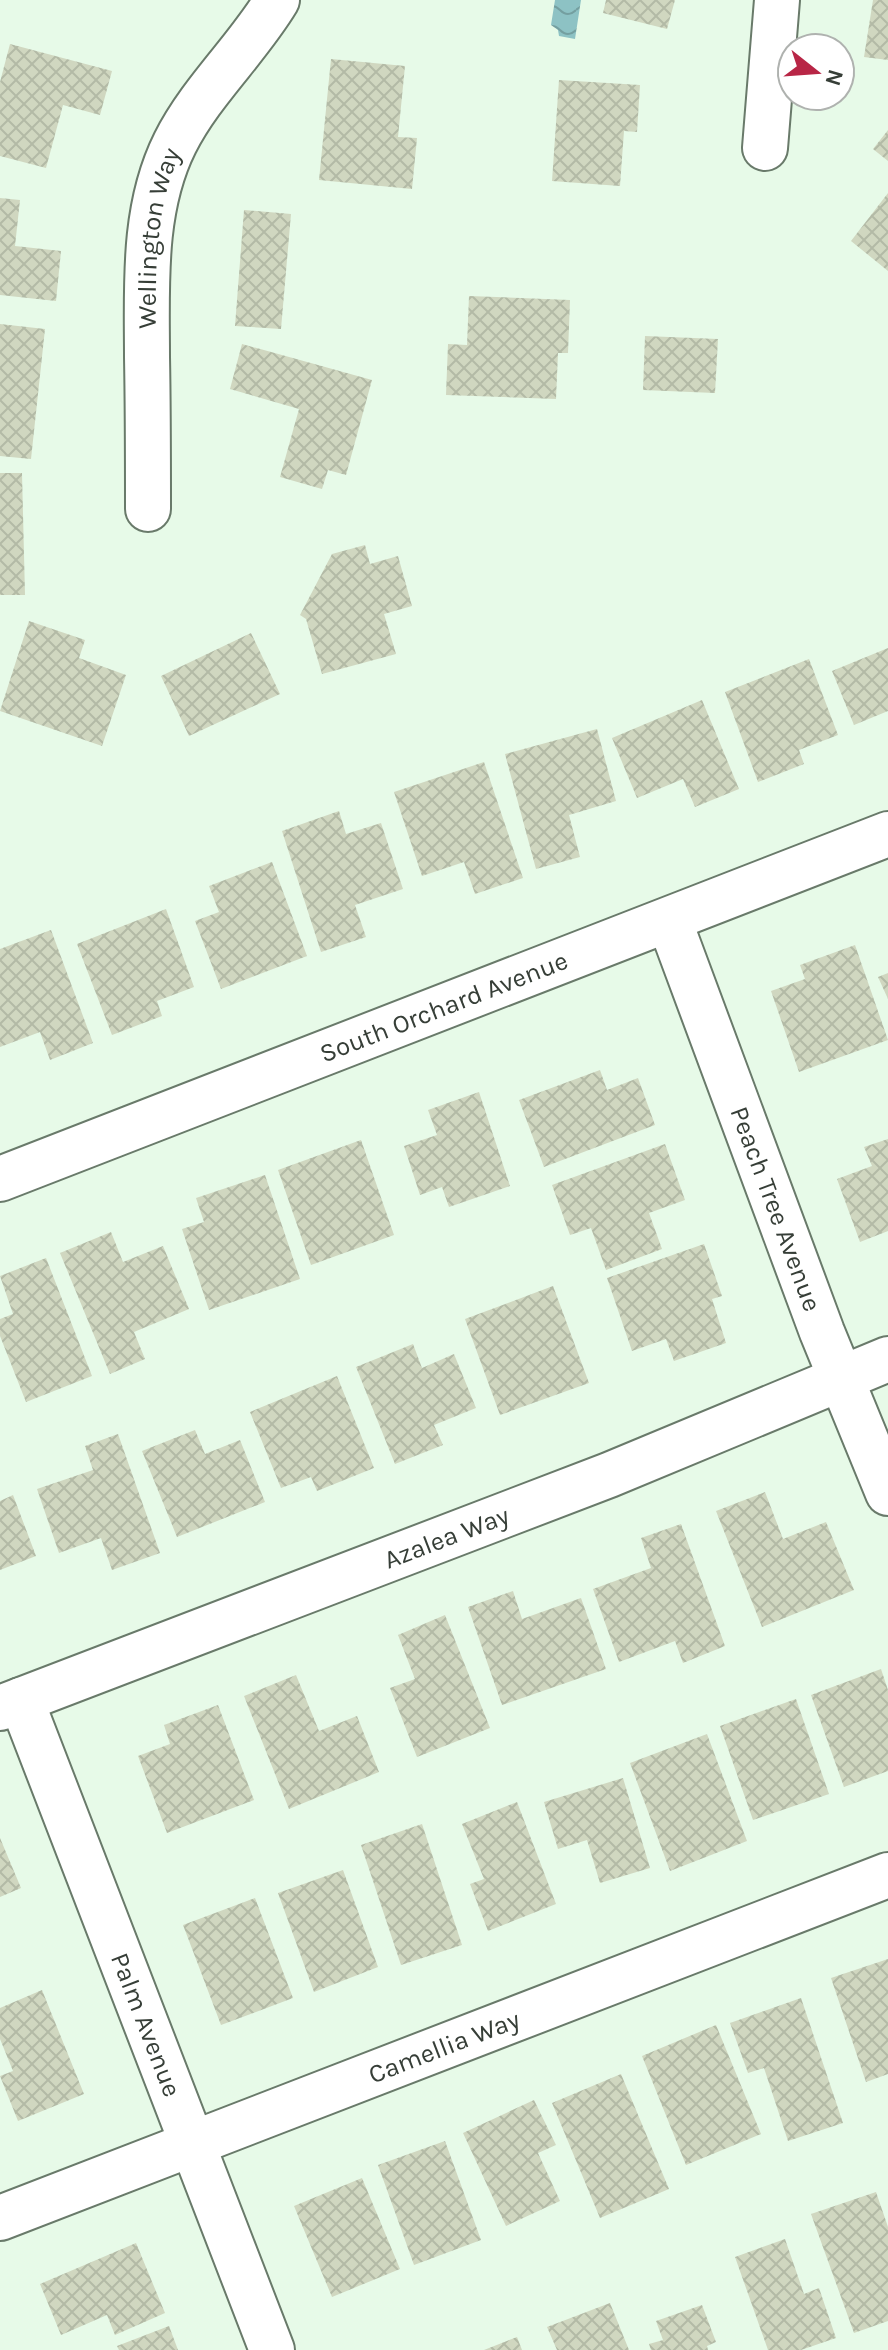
<svg xmlns="http://www.w3.org/2000/svg" width="888" height="2350" font-family="Karla,sans-serif">
  <defs>
    <pattern id="water-waves" width="16" height="10" patternUnits="userSpaceOnUse" patternTransform="scale(2)"><rect width="16" height="10" fill="#8dc2c4"/><path d="M0 5q4-4 8 0t8 0" fill="none" stroke="#749fa0"/></pattern>
    <pattern id="building-cross-hatch" width="8" height="8" patternUnits="userSpaceOnUse" patternTransform="scale(2)"><rect width="8" height="8" fill="#d0d7c0"/><path d="M0 0l8 8M0 8l8-8" fill="none" stroke="#b3baa6"/></pattern>
  </defs>
  <rect width="100%" height="100%" fill="#e7fae8"/>
  <path fill="url(#water-waves)" d="M555 0H581L575 39 559 36 558 30 551 25Z"/>
  <path fill="url(#building-cross-hatch)" d="M606 0H675L667 29 603 13Z
    M873 0H888V60L864 57Z
    M10 44 112 71 100 115 63 105 46 168 0 156V82Z
    M331 59 405 66 398 137 417 138 412 189 319 180Z
    M559 80 640 85 637 132 624 131 620 186 552 181Z
    M888 130V161L873 149Z
    M888 193V271L851 241Z
    M0 198 20 200 15 246 61 251 56 301 0 295Z
    M244 210 291 214 281 329 235 326Z
    M469 296 570 300 568 353H558L556 399 446 395 448 344 467 345Z
    M0 324 45 329 31 459 0 456Z
    M645 336 718 339 715 393 643 390Z
    M242 344 372 380 346 475 328 470 322 489 280 477 299 409 230 389Z
    M0 473H22L25 595H0Z
    M365 545 370 564 398 556 412 606 384 614 396 654 322 674 306 619 300 615 332 554Z
    M29 621 85 640 79 658 126 675 102 746 0 711Z
    M251 633 280 694 189 736 161 676Z
    M888 648V711L854 725 832 671Z
    M809 659 838 735 799 750 804 764 758 782 725 692Z
    M702 700 739 789 695 807 683 779 637 798 612 738Z
    M597 729 616 801 569 815 580 857 536 869 505 754Z
    M484 762 523 878 475 894 464 862 422 876 394 792Z
    M339 811 346 834 381 823 403 889 355 905 366 937 321 952 282 831Z
    M272 862 307 956 221 989 195 921 219 912 209 886Z
    M166 909 194 987 157 1001 162 1016 112 1035 77 944Z
    M51 930 93 1043 50 1060 40 1032 0 1047V949Z
    M855 945 888 1040 799 1072 771 991 805 979 800 965Z
    M888 973V999L878 977Z
    M600 1070 607 1090 638 1078 655 1125 544 1167 519 1100Z
    M479 1092 510 1186 449 1207 442 1187 420 1195 404 1146 437 1135 428 1110Z
    M888 1139V1231L860 1242 837 1179 872 1166 864 1147Z
    M361 1140 394 1235 311 1265 278 1170Z
    M665 1144 685 1200 649 1213 662 1249 606 1270 591 1228 570 1235 552 1185Z
    M265 1175 300 1279 209 1310 182 1229 204 1222 196 1198Z
    M111 1232 123 1262 163 1246 189 1309 134 1332 145 1359 110 1374 60 1253Z
    M704 1244 722 1296 712 1299 726 1343 674 1361 666 1339 632 1351 607 1278Z
    M46 1258 92 1376 26 1402 0 1336V1319L13 1314 0 1276Z
    M553 1286 589 1383 500 1415 465 1319Z
    M413 1344 422 1368 454 1354 476 1408 434 1425 443 1445 395 1464 356 1367Z
    M337 1376 374 1468 317 1491 311 1477 281 1488 250 1412Z
    M195 1430 205 1454 240 1440 265 1502 177 1537 142 1451Z
    M118 1434 160 1553 112 1570 101 1538 59 1553 37 1489 93 1470 85 1446Z
    M765 1492 783 1539 826 1522 854 1590 762 1627 716 1511Z
    M13 1495 36 1556 0 1570V1501Z
    M681 1524 725 1646 683 1663 675 1641 619 1662 593 1589 651 1568 641 1538Z
    M513 1591 522 1619 581 1598 606 1669 502 1705 468 1607Z
    M445 1615 490 1728 417 1757 390 1688 415 1679 398 1635Z
    M881 1669 888 1690V1771L844 1787 811 1695Z
    M296 1675 319 1731 357 1716 379 1772 289 1809 244 1696Z
    M796 1699 829 1794 753 1820 720 1726Z
    M218 1705 254 1800 167 1833 138 1756 170 1744 164 1725Z
    M707 1734 747 1841 670 1871 630 1763Z
    M623 1778 650 1868 600 1883 587 1840 558 1849 544 1802Z
    M517 1802 556 1904 488 1931 470 1884 484 1879 462 1824Z
    M422 1824 462 1945 401 1965 361 1845Z
    M0 1838 21 1888 0 1897Z
    M343 1870 378 1967 314 1992 278 1893Z
    M255 1898 293 1998 221 2025 183 1925Z
    M888 1959V2074L866 2082 831 1978Z
    M42 1990 84 2094 18 2121 0 2076 13 2071 0 2039V2008Z
    M801 1998 843 2123 788 2141 764 2068 748 2073 730 2023Z
    M716 2025 761 2134 686 2165 642 2056Z
    M621 2074 669 2189 600 2218 552 2103Z
    M534 2100 556 2145 538 2153 560 2201 506 2226 463 2133Z
    M445 2141 481 2240 414 2265 378 2165Z
    M362 2178 400 2269 332 2297 294 2206Z
    M876 2192 888 2227V2321L854 2333 811 2214Z
    M785 2239 804 2294 819 2288 836 2338 801 2350H768L735 2257Z
    M136 2243 165 2313 115 2335 107 2315 61 2335 40 2284Z
    M610 2303 629 2350H557L547 2327Z
    M702 2305 716 2342 707 2346 708 2350H651L649 2344 663 2340 656 2321Z
    M169 2326 178 2350H119L117 2346Z
    M517 2337 522 2350H484Z"/>
  <g fill="none" stroke-linecap="round" stroke-linejoin="round">
    <defs>
      <g id="minor">
        <path d="M765 148 777 0"/>
        <path id="s1" d="M148 509C148 459 148 408 147 357 147 286 142 209 175 143 201 91 247 50 277 0"/>
        <path id="s2" d="M669 920 822 1332 888 1493"/>
        <path id="s3" d="M0 1179 888 834"/>
        <path id="s4" d="M21 1700 272 2350"/>
        <path id="s5" d="M0 1708 609 1475 888 1359"/>
        <path id="s6" d="M0 2218 888 1875"/>
      </g>
    </defs>
    <use href="#minor" stroke="#697a6a" stroke-width="48"/>
    <use href="#minor" stroke="#fff" stroke-width="44"/>
  </g>
  <g text-anchor="middle" dominant-baseline="central" stroke-width="6" stroke-linejoin="round" paint-order="stroke">
    <g font-size="26" fill="#363e37" stroke="#fff">
      <text stroke="none"><textPath href="#s1" startOffset="272">Wellington Way</textPath></text>
      <text stroke="none"><textPath href="#s3" startOffset="476">South Orchard Avenue</textPath></text>
      <text stroke="none"><textPath href="#s2" startOffset="308">Peach Tree Avenue</textPath></text>
      <text stroke="none"><textPath href="#s5" startOffset="478">Azalea Way</textPath></text>
      <text stroke="none"><textPath href="#s4" startOffset="348">Palm Avenue</textPath></text>
      <text stroke="none"><textPath href="#s6" startOffset="476">Camellia Way</textPath></text>
    </g>
  </g>
  <g transform="translate(816 72) rotate(107)"><circle r="38" fill="#ffffff" stroke="#afb2af" stroke-width="2"/>
  <path d="M0-6L14 30L0 20L-14 30Z" fill="#b82646"/>
  <text y="-12" font-size="22" font-weight="bold" text-anchor="middle" fill="#363e37">N</text>
  </g>
</svg>
